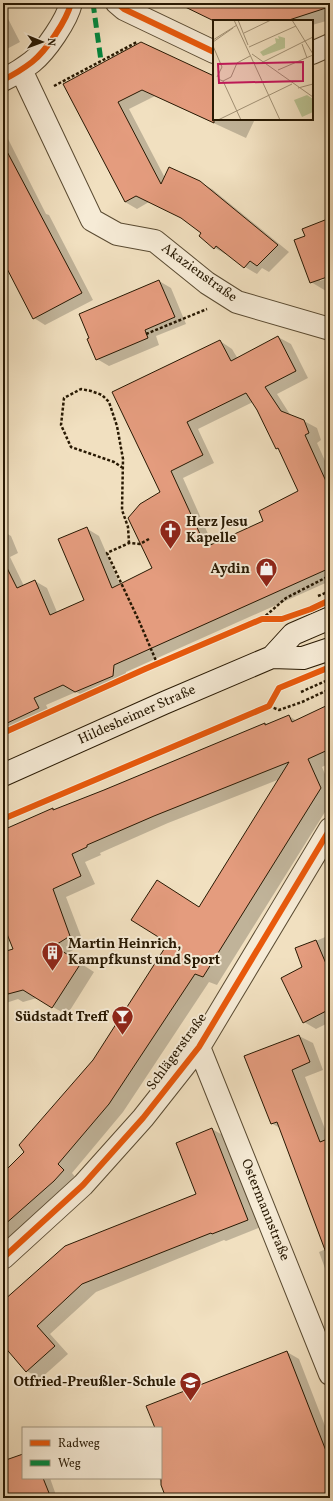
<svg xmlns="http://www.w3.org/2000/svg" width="333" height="1501" font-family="Vollkorn,serif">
  <rect width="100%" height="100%" fill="#f1e0c0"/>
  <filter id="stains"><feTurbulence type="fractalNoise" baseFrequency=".005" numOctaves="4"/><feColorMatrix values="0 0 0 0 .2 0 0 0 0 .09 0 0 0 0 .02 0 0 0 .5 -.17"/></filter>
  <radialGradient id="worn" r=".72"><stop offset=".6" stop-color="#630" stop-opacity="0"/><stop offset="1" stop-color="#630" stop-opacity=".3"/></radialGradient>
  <path fill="#0003" fill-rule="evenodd" d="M178 3H330V20L312 25V21H214Z
    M3 9 20 42 3 51Z
    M214 77V119H255L246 138 155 96 129 109 165 178 199 182 212 189 289 252 269 272 262 268 257 274 245 267 227 253V255L215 248 203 232 187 220 149 202 137 209 125 202 64 84Z
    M3 129 46 214 49 215 93 300 45 325 34 318 3 259Z
    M330 219V275L320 278V281L330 277V290L326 291 311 282 306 237Z
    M159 281 171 288 186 324 156 336 159 345 109 366 97 359Z
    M278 337 291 344 308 378 277 394 291 416 304 421 317 428 321 440 317 443 330 472V581L126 672 125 682 89 698 76 692 46 705 51 715 3 737V526L6 533 11 536 18 553 10 557 24 586 35 581 47 588 57 612 85 600 86 528 99 536 120 585 153 569 161 492 113 393 220 341 232 349 238 359ZM253 402 277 448 281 451 300 491 265 522 213 545 183 478 214 463 198 429Z
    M330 706V763L322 767 330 786V804L217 985 209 982 123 1112 72 1173 77 1179 3 1247V1175L26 1152 94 1061 200 908 280 779 168 823 100 853 101 855 85 862 95 884 66 897 84 944 66 954 94 972 67 1015 37 998 23 1002 18 999 3 1004V993L12 990V988L3 991V953L15 950 3 922V832L53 809 56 810 265 724 266 725 289 716 297 721Z
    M330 935V1022L316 1029 304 1022 303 967 297 949Z
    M299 1036 313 1043 323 1070 305 1077 330 1142V1282L319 1252 326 1249 280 1128 271 1123 245 1057Z
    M212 1129 226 1137 261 1227 226 1241 224 1240 96 1292 50 1334 68 1354 40 1379 27 1371 3 1343V1302L198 1195Z
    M287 1352 299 1359 330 1439V1498H167L159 1478H161V1428H156Z
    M23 1455V1478H50L57 1498H3V1462Z"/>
  <path fill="#e49c7e" stroke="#281903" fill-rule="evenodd" d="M177 3H328L329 7 286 21H214Z
    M141 42 214 76V123L142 90 118 102 161 184 169 167 200 181 278 245 257 266 250 261 244 268 216 246 214 249 199 236 201 233 181 218 136 196 125 202 63 84Z
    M3 144 82 293 33 319 3 261Z
    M330 218V276L310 283 294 240 305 236 302 229Z
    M159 280 175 317 145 330 148 338 96 360 87 339 89 338 79 314Z
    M278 336 296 371 265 387 281 411 304 420 309 433 305 435 330 490V568L114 665 113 676 75 692 63 685 34 698 39 708 3 725V560L17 588 35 580 50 615 84 600 58 539 87 527 112 588 152 568 128 518 140 504 160 492 112 392 220 340 231 361ZM246 393 257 410 276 449 278 448 298 491 259 511 263 521 206 547 171 471 203 455 187 422Z
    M330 704V749L308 759 321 788 233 929 203 977 195 974 109 1104 58 1164 64 1170 54 1181 3 1226V1173L24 1152 19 1145 93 1060 168 943 131 920 157 880 199 907 289 762 154 816 87 845V847L72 854 81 876 53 889 70 936 54 946 81 963 52 1008 23 990 8 994 7 990 3 992V952L13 949 3 924V830L53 808V810L104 790 265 723V725L289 715 292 722Z
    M316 940 330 973V1009L303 1023 281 978 302 967 295 948Z
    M299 1035 310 1062 292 1070 320 1142 330 1138V1257L328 1258 277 1122 271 1124 244 1056Z
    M212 1128 248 1220 212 1234 211 1233 82 1284 37 1326 55 1346 26 1372 3 1345V1301L65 1246 196 1194 176 1143Z
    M287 1351 330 1461V1498H166L161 1485V1428H155L146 1406Z
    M23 1454V1478H43L51 1498H3V1461Z"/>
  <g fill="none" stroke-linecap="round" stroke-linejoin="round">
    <defs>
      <path id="street" d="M117 3 124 9 214 52
        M312 53 330 45
        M21 70 92 220 117 234 155 241 207 283 237 302 330 329
        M3 80C13 75 23 69 32 62 46 51 67 20 71 3
        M199 1047 330 1374
        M3 1258 83 1185 143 1118 199 1047 330 829"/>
      <path id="secondary" d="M272 657 293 634 330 618
        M3 775 164 703 272 657 303 658 330 649"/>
    </defs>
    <use href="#street" stroke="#5a4b32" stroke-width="24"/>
    <use href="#secondary" stroke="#281903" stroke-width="24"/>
    <path stroke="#281903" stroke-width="2.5" stroke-dasharray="3 2" stroke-linecap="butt" d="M54 86 137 42
      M146 334 207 309
      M123 468 114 462 71 447 61 425 64 398 81 389 91 391 102 395 109 402 117 426 123 459 122 510 128 527 129 543
      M149 539 140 544 129 543 107 553 139 621 157 663
      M318 596 330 591
      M262 619 286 598 325 578 330 577
      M327 689 330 680
      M301 692 330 679
      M269 706 279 710 302 702 330 689"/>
    <use href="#street" stroke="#f6ebd6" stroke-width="22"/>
    <use href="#secondary" stroke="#f6ebd6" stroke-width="22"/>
    <path stroke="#00873e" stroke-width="5" stroke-dasharray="10 5" stroke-linecap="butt" d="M93 3 101 61"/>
    <defs>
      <path id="cycleway" d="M117 3 124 9 214 52
        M3 80C13 75 23 69 32 62 46 51 67 20 71 3
        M3 733 145 669 262 619H282L311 609 330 600
        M3 819 269 706 279 688 330 667
        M3 1258 83 1185 143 1118 199 1047 330 829"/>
    </defs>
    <use href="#cycleway" stroke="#f6ebd6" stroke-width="8"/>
    <use href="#cycleway" stroke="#e8590c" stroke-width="6"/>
  </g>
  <defs>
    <symbol id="church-pin" viewBox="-11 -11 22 30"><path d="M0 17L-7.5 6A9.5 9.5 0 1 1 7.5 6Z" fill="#8f2418" stroke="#f6ebd6"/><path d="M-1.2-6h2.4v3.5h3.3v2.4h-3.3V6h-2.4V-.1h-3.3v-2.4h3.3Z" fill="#fff"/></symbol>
    <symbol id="shop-pin" viewBox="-11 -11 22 30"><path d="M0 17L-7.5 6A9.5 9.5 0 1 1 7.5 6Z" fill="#8f2418" stroke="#f6ebd6"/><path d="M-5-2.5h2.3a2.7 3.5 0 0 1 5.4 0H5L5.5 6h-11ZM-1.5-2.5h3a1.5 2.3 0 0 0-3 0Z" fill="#fff"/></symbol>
    <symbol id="building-pin" viewBox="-11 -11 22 30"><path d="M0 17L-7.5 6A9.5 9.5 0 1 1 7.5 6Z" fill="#8f2418" stroke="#f6ebd6"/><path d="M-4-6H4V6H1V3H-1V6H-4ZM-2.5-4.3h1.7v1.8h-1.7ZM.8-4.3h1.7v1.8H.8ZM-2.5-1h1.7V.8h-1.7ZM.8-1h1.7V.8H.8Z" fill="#fff"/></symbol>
    <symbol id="bar-pin" viewBox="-11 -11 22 30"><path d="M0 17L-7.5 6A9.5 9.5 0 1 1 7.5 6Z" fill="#8f2418" stroke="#f6ebd6"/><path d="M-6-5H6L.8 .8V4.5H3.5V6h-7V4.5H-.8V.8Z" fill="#fff"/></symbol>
    <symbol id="school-pin" viewBox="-11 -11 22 30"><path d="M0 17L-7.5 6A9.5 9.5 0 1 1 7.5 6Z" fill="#8f2418" stroke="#f6ebd6"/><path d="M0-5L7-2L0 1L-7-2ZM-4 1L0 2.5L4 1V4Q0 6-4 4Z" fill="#fff"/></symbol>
  </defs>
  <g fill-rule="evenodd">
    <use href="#church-pin" x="158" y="518" width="25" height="34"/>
    <use href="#shop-pin" x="254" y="556" width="25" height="34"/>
    <use href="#building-pin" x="40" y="940" width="25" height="34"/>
    <use href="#bar-pin" x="110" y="1004" width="25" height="34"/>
    <use href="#school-pin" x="178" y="1370" width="25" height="34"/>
  </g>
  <g text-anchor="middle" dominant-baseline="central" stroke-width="4" stroke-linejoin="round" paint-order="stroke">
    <g font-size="14" fill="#281903" stroke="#f6ebd6">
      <text transform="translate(199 273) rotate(36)">Akazienstraße</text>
      <text transform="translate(137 715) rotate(-24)">Hildesheimer Straße</text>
      <text transform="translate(177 1052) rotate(-54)">Schlägerstraße</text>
      <text transform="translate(265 1210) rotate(68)">Ostermannstraße</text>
    </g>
    <g font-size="14" font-weight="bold" fill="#281903" stroke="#f6ebd6" text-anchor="end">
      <text x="186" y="522" text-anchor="start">Herz Jesu<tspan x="186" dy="16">Kapelle</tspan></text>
      <text x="250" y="569">Aydin</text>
      <text x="68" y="944" text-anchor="start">Martin Heinrich,<tspan x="68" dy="16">Kampfkunst und Sport</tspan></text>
      <text x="108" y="1017">Südstadt Treff</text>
      <text x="176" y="1382">Otfried-Preußler-Schule</text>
    </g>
  </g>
  <g transform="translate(213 20)">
    <rect width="100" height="100" fill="#f1e0c0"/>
    <path d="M65 16 72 18V28L50 36 47 32 63 23 62 18 66 19ZM94 75 100 79V92L89 97 81 80Z" fill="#bac292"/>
    <path fill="none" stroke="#a19074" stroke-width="1" d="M21 0 67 100M25 0 35 25M79 0 100 34M31 13 58 0M0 20 24 5M0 22 20 8M89 24 94 38M0 26 9 47 4 57M36 27 83 6M39 34 100 77M50 42 100 17M65 50 100 35M5 59 10 61 28 100M10 61 18 57 24 43 37 36M85 68 100 64M5 100 79 64"/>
    <path fill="#c2185b" fill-opacity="0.15" stroke="#c2185b" stroke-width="2" d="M90 42V61L6 63 5 44Z"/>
    <rect width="100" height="100" fill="none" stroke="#281903" stroke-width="2"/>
  </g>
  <rect width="333" height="1501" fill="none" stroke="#f1e0c0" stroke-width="16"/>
  <rect x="4" y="4" width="325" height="1493" fill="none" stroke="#281903" stroke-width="2"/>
  <rect x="8" y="8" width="317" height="1485" fill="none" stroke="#281903"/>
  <rect x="22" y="1427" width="140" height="52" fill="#f6ebd6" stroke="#a49782"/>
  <rect x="30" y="1440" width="20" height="6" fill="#e8590c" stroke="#a49782"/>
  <text x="58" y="1447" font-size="12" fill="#281903">Radweg</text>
  <rect x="30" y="1460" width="20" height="6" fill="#00873e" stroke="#a49782"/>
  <text x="58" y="1467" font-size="12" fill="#281903">Weg</text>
  <g transform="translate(42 42) rotate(91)" stroke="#f6ebd6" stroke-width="3" paint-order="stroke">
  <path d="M0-3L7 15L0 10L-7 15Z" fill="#281903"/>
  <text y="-6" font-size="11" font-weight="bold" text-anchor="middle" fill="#281903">N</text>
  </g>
  <rect width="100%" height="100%" filter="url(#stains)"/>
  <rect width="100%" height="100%" fill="url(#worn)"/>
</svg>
